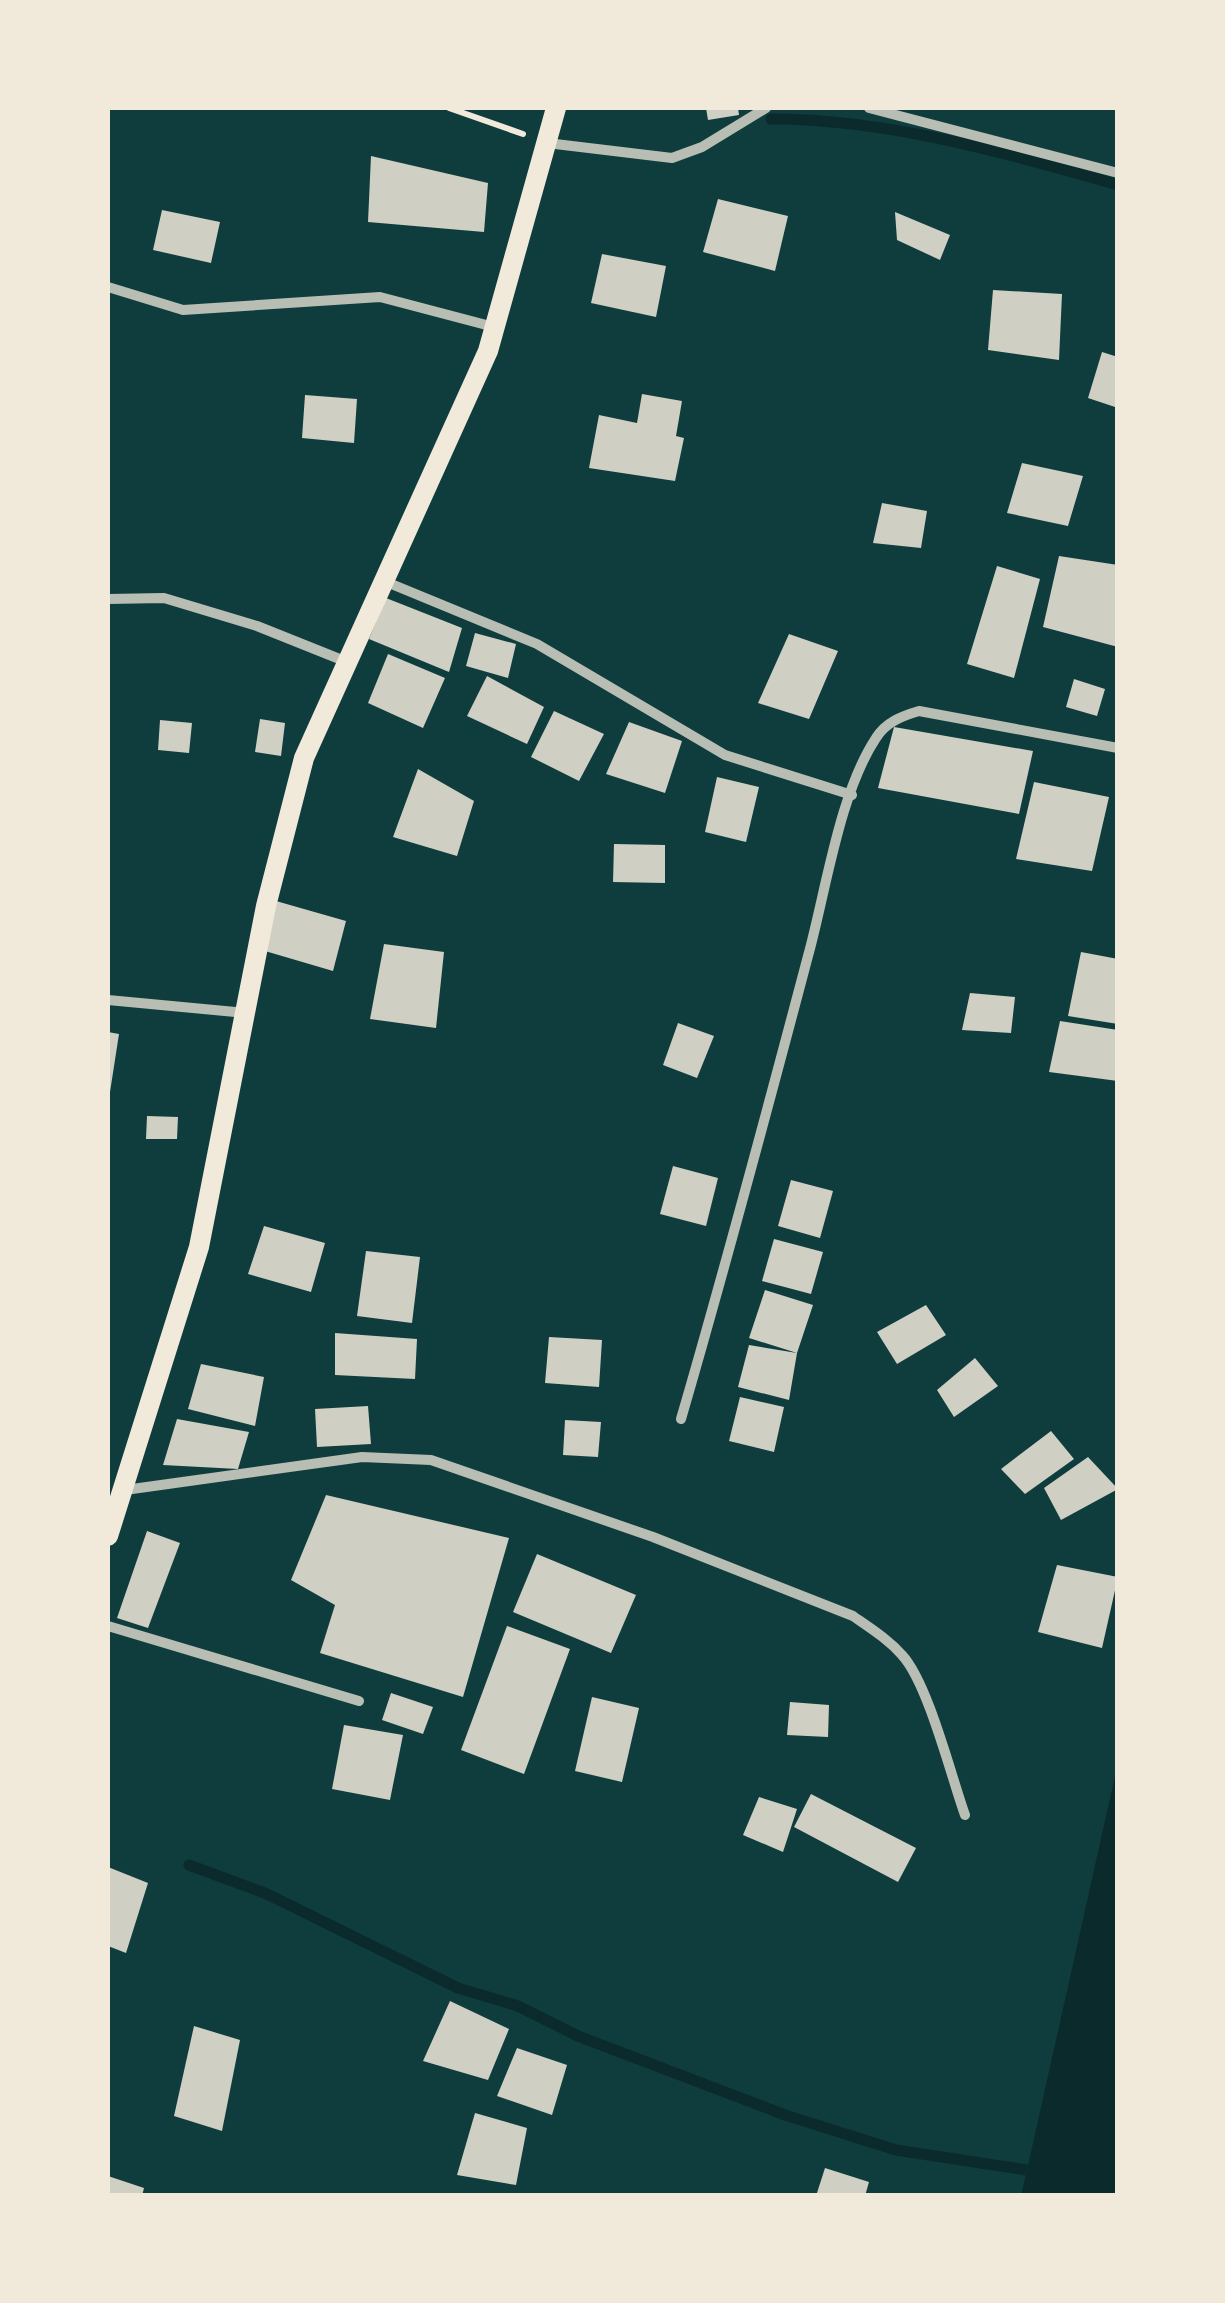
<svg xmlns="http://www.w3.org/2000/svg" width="1225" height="2303" font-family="'Source Sans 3',sans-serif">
  <rect width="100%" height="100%" fill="#0f3d3e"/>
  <path fill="#0a2a2b" d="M1117 1767V2195H1021L1027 2170Z"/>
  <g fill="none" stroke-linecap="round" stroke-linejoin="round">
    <path stroke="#0a2a2b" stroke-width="11" d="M771 119C887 119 1007 153 1118 185
      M189 1865 267 1894 458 1988 518 2006 578 2036 785 2115 896 2150 1027 2170"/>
  </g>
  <path fill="#cfcfc3" d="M706 108H738L739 115 708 120Z
    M371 156 488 183 484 232 368 222Z
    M718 199 788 216 775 271 703 252Z
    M162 210 220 222 211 263 153 250Z
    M895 212 950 235 940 260 897 240Z
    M602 254 666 266 656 317 591 303Z
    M993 290 1062 294 1059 360 988 350Z
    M1102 352 1118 357V408L1088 398Z
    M642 394 682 401 676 436 684 438 675 481 589 468 599 415 637 423Z
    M305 395 357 399 354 443 302 438Z
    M1022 463 1083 476 1068 526 1007 513Z
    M882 503 927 511 921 548 873 543Z
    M1059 556 1118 565V647L1043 627Z
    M997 566 1040 579 1014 678 967 664Z
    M386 598 462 628 449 672 369 639Z
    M475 633 516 644 508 678 466 666Z
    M789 634 838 651 809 719 758 703Z
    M388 654 445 678 423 728 368 703Z
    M487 676 544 707 527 744 467 716Z
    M1074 679 1105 689 1097 716 1066 707Z
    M554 711 604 734 579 781 531 757Z
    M260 719 285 723 281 756 255 752Z
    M160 720 192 723 189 753 158 750Z
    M629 722 682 741 665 793 606 774Z
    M894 727 1033 751 1019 814 878 788Z
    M418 769 474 801 457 856 393 837Z
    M717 777 759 787 746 842 705 832Z
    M1034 782 1109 797 1092 871 1016 859Z
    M614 844 665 845V883L613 882Z
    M276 901 346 921 333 971 265 951Z
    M384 944 444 952 436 1028 370 1019Z
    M1081 952 1118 959V1024L1068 1016Z
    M970 993 1015 997 1011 1033 962 1030Z
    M1060 1021 1118 1030V1081L1049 1072Z
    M678 1023 714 1036 697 1078 663 1065Z
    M108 1032 119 1034 110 1092H108Z
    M147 1116 178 1117 177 1139H146Z
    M673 1166 718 1178 706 1226 660 1214Z
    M791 1180 833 1191 820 1238 778 1226Z
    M264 1226 325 1243 311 1292 248 1274Z
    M774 1239 823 1252 811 1294 762 1281Z
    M366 1251 420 1257 412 1323 357 1316Z
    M765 1290 813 1305 797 1353 749 1338Z
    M926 1305 946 1335 897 1364 877 1332Z
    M335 1333 417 1339 415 1379 335 1375Z
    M549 1337 602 1340 599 1387 545 1383Z
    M749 1345 797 1353 789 1400 738 1387Z
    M975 1358 998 1386 954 1417 937 1390Z
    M201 1364 264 1377 255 1426 188 1409Z
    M740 1397 784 1407 774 1452 729 1441Z
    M368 1406 371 1444 317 1447 315 1409Z
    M177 1419 249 1432 238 1469 163 1465Z
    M565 1420 601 1422 598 1457 563 1455Z
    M1051 1431 1074 1459 1025 1494 1001 1469Z
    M1088 1457 1118 1489 1061 1520 1044 1488Z
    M326 1495 509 1538 463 1697 320 1653 335 1605 291 1580Z
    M147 1531 180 1543 148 1628 117 1618Z
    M537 1554 636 1595 611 1653 513 1612Z
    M1057 1565 1118 1577 1102 1648 1038 1632Z
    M507 1626 570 1649 524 1774 461 1750Z
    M391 1693 433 1707 423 1734 382 1720Z
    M592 1697 639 1708 622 1782 575 1771Z
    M790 1702 829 1705 828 1737 787 1735Z
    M344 1725 403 1735 390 1800 332 1789Z
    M811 1794 916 1848 898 1882 794 1827Z
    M759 1797 797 1809 783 1852 743 1835Z
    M108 1867 148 1883 126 1953 108 1946Z
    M450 2001 509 2029 488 2080 423 2061Z
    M194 2026 240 2040 222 2131 174 2116Z
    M517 2048 567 2065 552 2115 497 2096Z
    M475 2113 527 2128 516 2185 457 2175Z
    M825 2168 869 2182 865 2196H816Z
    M108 2176 144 2188 142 2196H108Z"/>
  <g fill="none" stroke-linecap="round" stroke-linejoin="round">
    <path stroke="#f1e9da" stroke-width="6" d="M449 108 523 134"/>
    <path stroke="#b8beb3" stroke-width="10" d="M869 108 1118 173
      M547 143 672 158 702 147 766 108
      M108 287 183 310 380 297 494 327
      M384 581 537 644 725 755 852 795
      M108 599 164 598 257 626 347 662
      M108 1000 246 1013
      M681 1419C726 1265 767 1111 808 956 826 891 839 794 876 738 886 722 902 716 919 711L1118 748
      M125 1490 362 1457 431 1460 653 1537 853 1616C870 1628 888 1639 902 1655 928 1683 951 1776 965 1815
      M108 1626 359 1701"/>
    <path stroke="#f1e9da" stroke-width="20" d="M108 1536 199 1247 266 906 304 758 488 351 556 108"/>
  </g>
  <rect width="1225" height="2303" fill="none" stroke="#f1e9da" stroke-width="220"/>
</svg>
